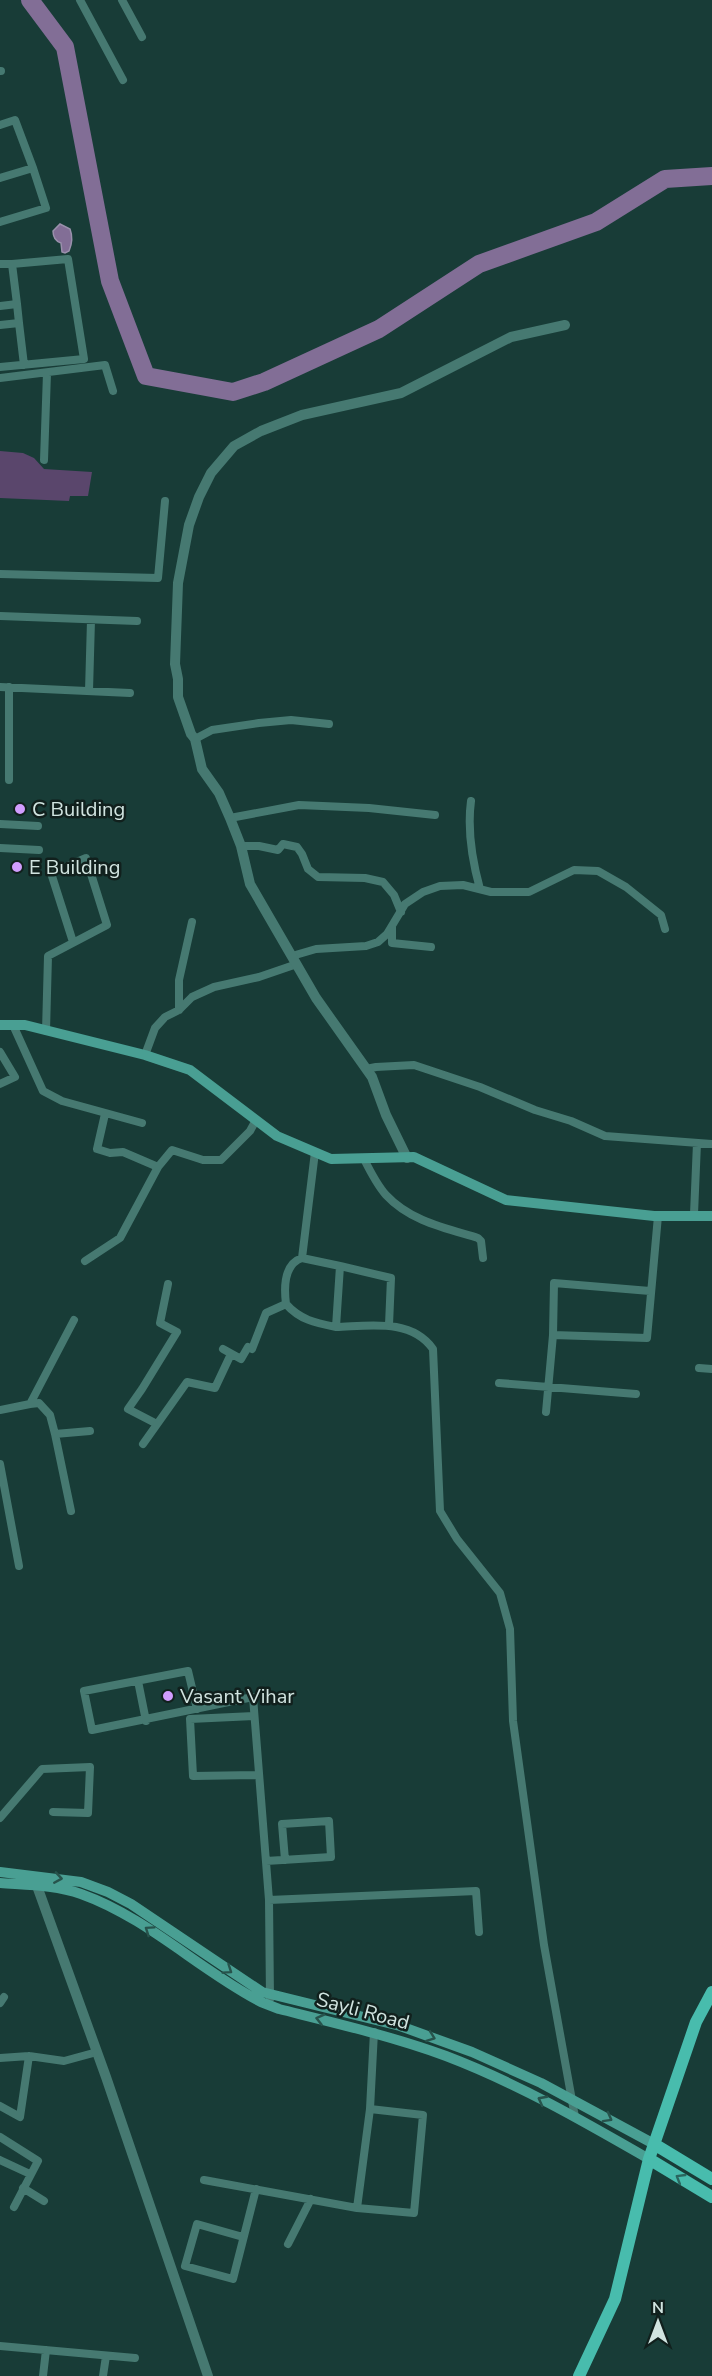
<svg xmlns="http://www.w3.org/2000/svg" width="712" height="2376" font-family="'Nunito Sans',sans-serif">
  <rect width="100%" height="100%" fill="#183c37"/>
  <path fill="#5a466c" d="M0 451 23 453 34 458 44 469 92 472 88 496H70L69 501 0 498Z"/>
  <path fill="#826e96" stroke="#9a91ac" stroke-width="1.5" d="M60 224 70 229C73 237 72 244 69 251L65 253 62 252 61 243C55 241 53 237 53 231Z"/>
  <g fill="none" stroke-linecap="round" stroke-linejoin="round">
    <path stroke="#826e96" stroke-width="18" d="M30 0 65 47 110 281 146 376 233 392 264 382 379 329 479 264 596 222 665 179 712 176"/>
    <path stroke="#467971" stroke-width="8" d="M80 0 123 80
      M122 0 142 37
      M0 71H1
      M0 125 15 120 33 168
      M0 178 33 168 46 208 0 222
      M0 264H12L17 304 0 306
      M19 323 24 365
      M0 325 19 323 17 304
      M0 367 84 359 68 259 12 264
      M0 378 105 365 113 391
      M44 460 47 373
      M0 574 158 578 165 501
      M0 616 137 621
      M0 687 130 693
      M9 687V780
      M89 691 91 620
      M195 739 212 730 259 723 291 720 329 724
      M471 801C467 831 472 860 480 889
      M230 818 299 805 369 808 435 815
      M0 824 38 826
      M241 846H259L278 850 283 844 297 847 302 854 308 869 318 877 365 878 383 882 394 895 401 912
      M0 848 39 850
      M392 927V943L431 947
      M292 956 316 949 366 946 378 942 387 934 405 904 423 892 440 886 463 885 491 892H529L574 870 598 871 626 887 661 915 665 929
      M179 1010V980L192 922
      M13 1025 43 1091 62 1101 142 1123
      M46 1031 48 956 107 925 86 858 51 873 73 942
      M0 1052 15 1077 0 1084
      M145 1055 155 1028 165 1017 179 1010 192 997 214 987 259 977 297 964
      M366 1069 376 1067 414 1065 480 1087 535 1110 571 1121 605 1136 712 1144
      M315 1152 302 1258 340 1266 336 1327C369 1326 411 1318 433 1349L440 1511 457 1539 500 1593 510 1629 513 1721 544 1945 575 2117
      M364 1159C370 1171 377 1185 386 1195 410 1221 445 1228 478 1238L481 1241 483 1258
      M158 1167 172 1150 203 1160H221L250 1131 256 1120
      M694 1214 697 1143
      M302 1258C284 1264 284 1288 286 1304 300 1320 316 1323 336 1327
      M85 1261 120 1238 158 1167 123 1152 110 1153 97 1149 105 1114
      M340 1266 391 1278 389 1325
      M553 1335 554 1283 650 1291
      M223 1349 241 1359 248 1347 252 1349 266 1313 286 1304
      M699 1368 712 1369
      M499 1383 636 1394
      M30 1404 39 1403 50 1415 55 1434 90 1431
      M0 1410 30 1404 74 1320
      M546 1412 553 1335 647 1338 658 1216
      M157 1424 128 1409 142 1389 177 1332 160 1323 168 1284
      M55 1434 71 1511
      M143 1444 187 1382 215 1388 231 1354
      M0 1464 19 1566
      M138 1681 146 1721
      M197 1709 188 1671 84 1691 92 1730 253 1697 269 1900 270 1999
      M254 1716 190 1719 193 1776 259 1775
      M0 1818 42 1769 90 1767 88 1813 53 1812
      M266 1861 331 1857 329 1821 282 1824 285 1860
      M269 1900 476 1891 479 1932
      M0 2003 4 1997
      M0 2058 29 2056 64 2061 97 2052
      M0 2106 20 2117 29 2056
      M0 2137 38 2161 14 2207
      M0 2160 30 2174
      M204 2180 357 2208 370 2109 374 2032
      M23 2188 44 2201
      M357 2208 414 2213 423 2115 370 2109
      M243 2237 197 2224 185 2266 233 2279 256 2189
      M288 2244 311 2199
      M0 2346 135 2358
      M43 2376 46 2350
      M103 2376 106 2356"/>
    <path stroke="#467971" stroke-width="10" d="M407 1158 386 1115 372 1077 316 998 250 884 241 846 230 818 219 793 202 769 195 739 191 734 178 697V679L175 664 178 583 189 525 199 497 211 473 234 446 261 431 302 415 401 393 511 337 565 325
      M37 1886 106 2077 208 2376"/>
    <path stroke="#499f93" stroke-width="10" d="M0 1025H25L145 1055 190 1070 277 1136 331 1159 414 1157 506 1200 654 1216H712
      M0 1872 81 1882 108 1892 131 1904 262 1992 400 2026 472 2052 541 2083 654 2144
      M0 1883C27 1885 56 1885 81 1894 148 1918 199 1970 261 2002L279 2009C335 2023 391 2036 446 2056 517 2083 583 2121 649 2159"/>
    <path stroke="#48bcad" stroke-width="12" d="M654 2144 712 2179
      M649 2159 712 2197
      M579 2376 615 2299 649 2159 696 2022 712 1992"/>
  </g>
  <defs><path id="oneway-chevron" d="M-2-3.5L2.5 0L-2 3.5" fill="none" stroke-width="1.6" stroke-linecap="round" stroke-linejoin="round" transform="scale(1.5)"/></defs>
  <g stroke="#27534c">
    <use href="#oneway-chevron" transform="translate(58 1878) rotate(9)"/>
    <use href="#oneway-chevron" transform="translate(149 1930) rotate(-146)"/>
    <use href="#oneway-chevron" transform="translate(228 1970) rotate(34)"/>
    <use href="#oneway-chevron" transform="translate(320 2019) rotate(-166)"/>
    <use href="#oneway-chevron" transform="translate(431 2037) rotate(20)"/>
    <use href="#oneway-chevron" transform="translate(542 2100) rotate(-152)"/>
    <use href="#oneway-chevron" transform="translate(608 2118) rotate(29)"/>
  </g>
  <use stroke="#2a665e" href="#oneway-chevron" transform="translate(680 2178) rotate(-149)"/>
  <g fill="#d19dfe" stroke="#11201d" stroke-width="2">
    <circle cx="20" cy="809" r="6"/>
    <circle cx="17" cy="867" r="6"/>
    <circle cx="168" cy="1696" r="6"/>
  </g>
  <g text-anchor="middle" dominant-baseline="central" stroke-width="5" stroke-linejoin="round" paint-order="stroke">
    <g font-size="20" fill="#d1e4e0" stroke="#11201d" text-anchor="start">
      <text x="32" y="809">C Building</text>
      <text x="29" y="867">E Building</text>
      <text x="180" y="1696">Vasant Vihar</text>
    </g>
    <g font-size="20" fill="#d1e4e0" stroke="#11201d">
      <text transform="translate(363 2011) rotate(15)">Sayli Road</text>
    </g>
  </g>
  <g transform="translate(658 2322)" stroke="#11201d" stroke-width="4.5" paint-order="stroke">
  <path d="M0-4.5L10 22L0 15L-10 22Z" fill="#d1e4e0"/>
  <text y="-9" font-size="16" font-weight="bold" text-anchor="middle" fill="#d1e4e0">N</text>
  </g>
</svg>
